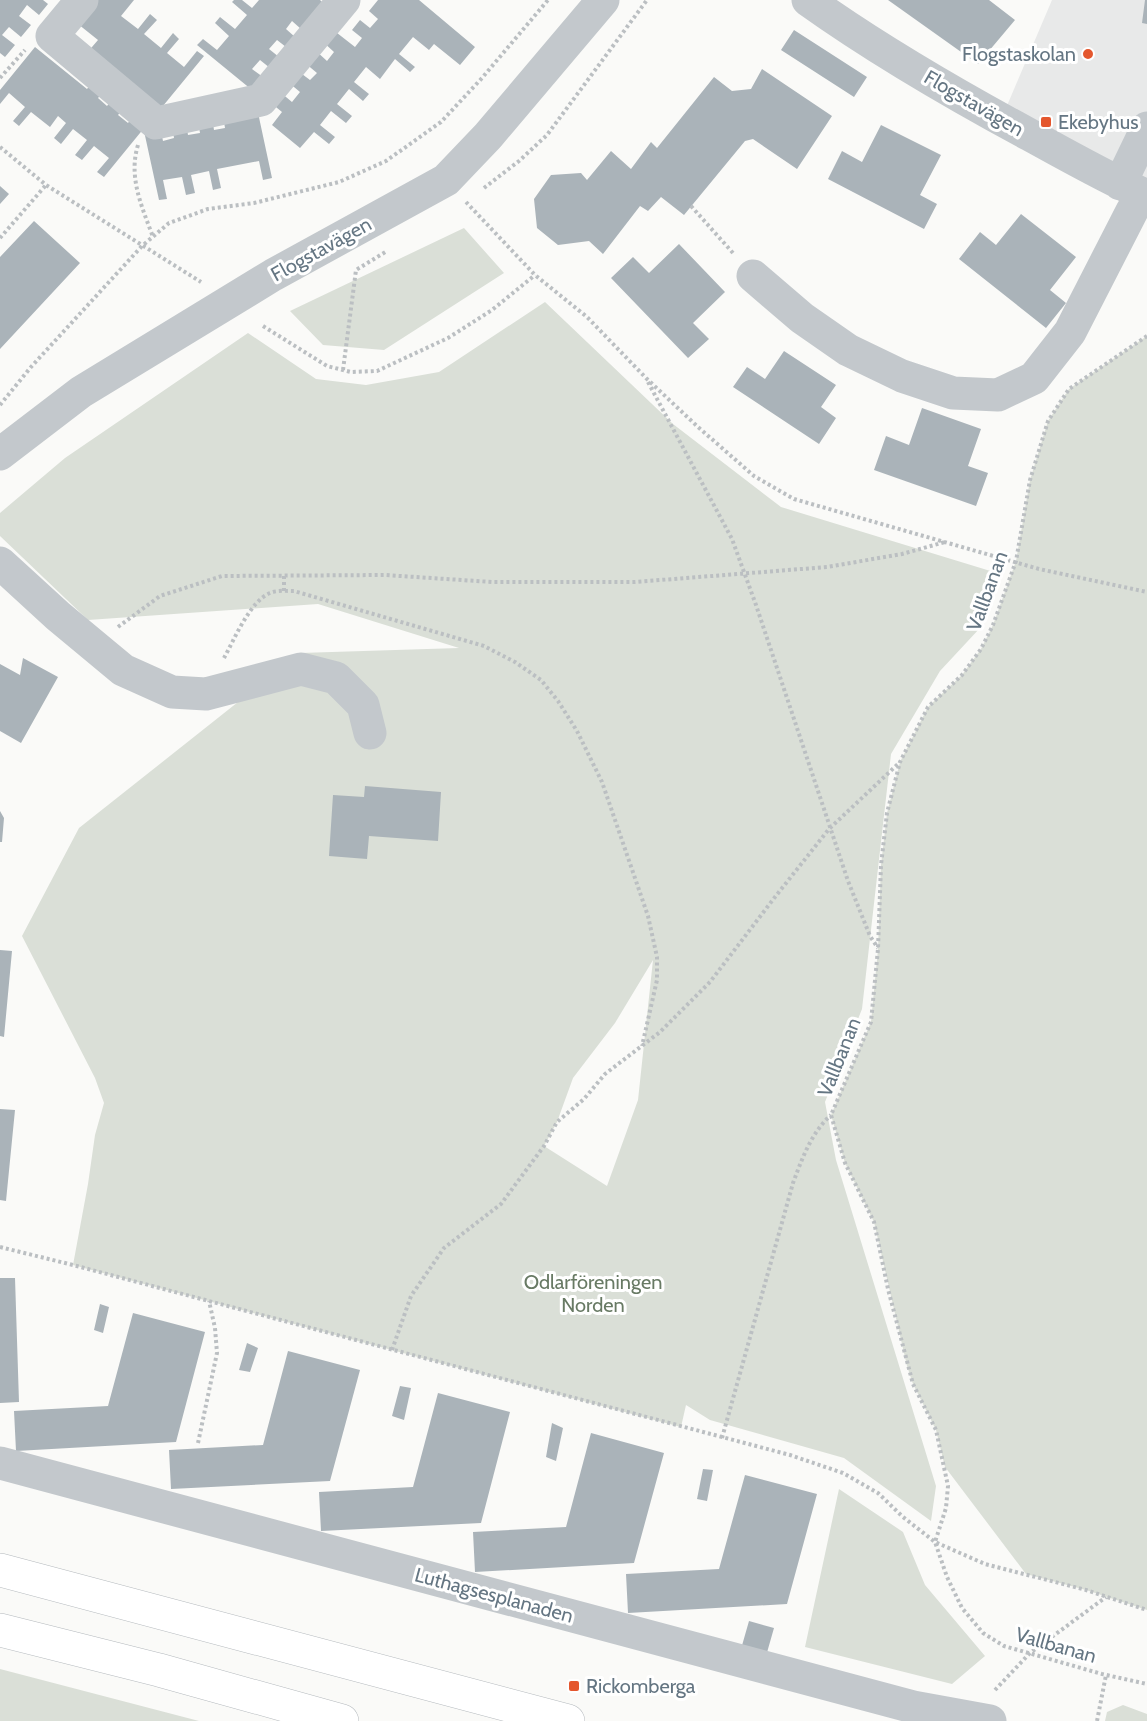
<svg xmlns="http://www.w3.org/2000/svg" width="1147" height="1721" font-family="Cabin,sans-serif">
  <rect width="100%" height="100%" fill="#fafaf8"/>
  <path fill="#e8e9e9" d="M1052 0H1147V183L1006 108Z"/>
  <path fill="#dadfd7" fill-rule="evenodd" d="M464 228 504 273 384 350 323 345 290 311Z
    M545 302 673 424 781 507 997 573 980 628 940 671 891 754 862 1009 825 1102 836 1160 936 1486 931 1521 844 1458 710 1420 686 1405 681 1427 73 1265 88 1184 95 1135 104 1103 95 1078 22 936 79 828 300 653 459 648 318 604 88 620 0 536V513L65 458 248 333 316 379 366 385 439 372ZM653 960 638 1100 607 1186 544 1146 557 1122 573 1078 615 1023Z
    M1147 336V1610L1086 1590 1026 1574 945 1467 936 1430 913 1384 907 1366 874 1222 845 1163 831 1115 871 1022 878 949 881 865 887 813 900 762 928 707 962 675 981 649 993 625 1016 561 1030 480 1048 421 1069 389Z
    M839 1489 903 1532 925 1585 985 1656 952 1684 805 1647Z
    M0 1669 199 1721H0Z
    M1123 1705 1147 1714V1721H1105L1107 1712Z"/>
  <path fill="#aab3b9" d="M0 0H43L48 4 39 15 27 5 19 16 31 25 21 37 9 27 2 35 15 45 5 57 0 53Z
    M89 0H134L121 16 138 29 150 14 157 20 144 34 161 48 173 33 179 39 167 53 184 67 197 51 204 56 158 112 86 54 98 40 73 20Z
    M234 0H242L252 8 259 0H320L323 3 301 29 292 21 286 29 295 37 286 47 277 40 269 49 279 57 270 68 260 60 252 69 263 77 252 90 197 45 203 39 217 50 229 36 215 23 220 17 235 29 247 15 232 2Z
    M378 0H419L475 47 460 65 434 44 429 50 413 37 399 54 415 67 410 72 395 59 380 79 366 67 354 82 369 94 363 101 349 89 337 104 352 116 346 123 331 111 320 125 335 137 329 144 314 132 300 148 272 125 282 112 271 103 280 92 292 102 300 92 288 82 298 71 310 80 317 73 305 63 315 50 327 61 334 52 322 41 332 29 355 47 362 38 352 30 360 20 370 28 378 19 369 11Z
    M888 0H989L1015 20 978 64Z
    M1145 0H1147V24L1142 23Z
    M794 30 867 77 854 97 781 50Z
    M35 47 87 89 94 80 106 89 98 98 107 106 115 96 126 105 118 115 128 123 136 112 149 122 104 177 97 172 109 158 94 146 82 160 75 155 87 140 73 129 61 144 54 138 66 123 58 116 50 127 31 112 19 126 13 121 25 107 9 93 0 104V90Z
    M762 69 832 116 797 169 753 139 745 141 684 215 661 197 648 211 640 206 603 254 589 241 558 245 537 228 534 199 551 175 581 173 587 180 611 151 631 169 651 142 657 148 714 77 732 91 751 89Z
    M257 108 272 178 263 180 259 161 217 169 221 188 213 190 209 171 191 175 195 193 186 195 182 177 163 180 167 199 159 200 144 131 160 127 163 141 174 138 172 126 186 123 188 135 200 133 198 121 212 118 214 130 225 128 223 116Z
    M881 125 941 155 920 195 937 204 924 229 828 179 842 151 862 162Z
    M0 186 9 194 0 204Z
    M1021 214 1076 257 1050 290 1066 303 1046 328 959 259 980 232 996 245Z
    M34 221 80 263 0 349V257Z
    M679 244 725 292 693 323 709 339 688 358 611 278 633 257 649 273Z
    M784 351 836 385 821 407 836 418 819 444 733 387 747 367 765 379Z
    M922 408 981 429 968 466 988 473 976 506 874 470 886 436 909 445Z
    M23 658 58 677 21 743 0 731V664L20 675Z
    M365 786 441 792 438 841 369 836 367 859 329 856 333 795 364 797Z
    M0 811 4 818 2 842H0Z
    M0 950 12 951 4 1037 0 1036Z
    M0 1109 15 1110 6 1201 0 1200Z
    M0 1278H15L19 1402 0 1403Z
    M100 1304 109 1307 103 1333 94 1330Z
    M133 1313 205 1332 176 1442 16 1451 14 1411 108 1406Z
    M247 1343 258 1348 250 1372 239 1370Z
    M288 1351 360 1370 330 1481 171 1489 169 1450 263 1445Z
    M400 1386 411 1388 404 1420 392 1416Z
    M438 1393 510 1412 481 1523 321 1531 319 1492 413 1487Z
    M552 1423 563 1428 556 1461 546 1457Z
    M591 1433 664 1453 634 1563 475 1572 473 1532 566 1527Z
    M703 1469 713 1470 707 1501 697 1499Z
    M745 1475 817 1494 787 1604 628 1613 626 1574 719 1569Z
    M749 1621 774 1628 766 1656 741 1649Z"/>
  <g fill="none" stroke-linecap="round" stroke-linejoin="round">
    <defs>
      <path id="major" d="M0 1570 568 1721
        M0 1630 159 1670 342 1721"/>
    </defs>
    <use href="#major" stroke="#b5babe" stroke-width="34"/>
    <path stroke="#bbbfc2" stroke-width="4" stroke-dasharray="3 3" stroke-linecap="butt" d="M0 78 25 50
      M138 145C128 177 142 207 153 237
      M0 147 46 185 201 282
      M484 188 519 161 547 135 647 0
      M466 202 535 275 587 317 646 378 698 427 754 476 794 499 1039 569 1147 592
      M691 206 733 253
      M0 238 46 185
      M263 326 327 366 351 372 377 371 448 338 492 310 535 275
      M1147 336 1069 389 1048 421 1030 480 1016 561 993 625 981 649 962 675 928 707 900 762 887 813 881 865 878 949 871 1022 831 1115 845 1163 874 1222 888 1289 913 1384 936 1430 948 1486 946 1508 935 1542 947 1577 962 1608 983 1633 1004 1646 1102 1674 1147 1684
      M343 370 356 270 387 251
      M648 382 732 539 756 605 848 881 870 936 878 948
      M0 405 31 367 142 246 169 223 208 209 254 203 339 182 386 161 441 122 482 78 548 0
      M284 591V576
      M118 627 160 596 222 576 385 575 492 582H635L827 567 902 554 945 542
      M224 658C234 640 250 601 270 593 277 590 286 591 294 591L484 646 515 662 541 680 558 701 577 731 602 782 648 916 657 957V980L642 1046
      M0 1247 73 1265 790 1455 843 1473 878 1493 903 1517 935 1542 985 1564 1086 1590 1147 1610
      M392 1350 411 1296 444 1248 501 1204 544 1146 557 1122 584 1099 605 1074 660 1032 710 982 775 897 829 829 899 763
      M722 1438 793 1183C802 1159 811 1133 831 1115
      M198 1443 217 1353 215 1328 209 1301
      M995 1690 1030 1653 1106 1597
      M1097 1721 1106 1675"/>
    <path stroke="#c3c8cc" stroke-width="33" d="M82 0 52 36 156 123 261 100 344 0
      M808 0C878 50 954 94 1030 135 1068 156 1107 178 1147 196
      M1120 184 1147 128
      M753 276 802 318 848 350 902 376 953 393 998 395 1034 378 1070 332 1132 211
      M0 454 81 392 273 275 446 180 488 136 603 0
      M0 563 58 616 123 670 172 692 206 694 301 669 336 678 363 705 370 733
      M0 1463 913 1707 990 1721"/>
    <use href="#major" stroke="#fff" stroke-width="33"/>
  </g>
  <g fill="#e4572e" stroke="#fff" stroke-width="2">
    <circle cx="1088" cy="54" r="6"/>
    <rect x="1040" y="116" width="12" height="12" rx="3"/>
    <rect x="568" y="1680" width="12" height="12" rx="3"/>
  </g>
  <g text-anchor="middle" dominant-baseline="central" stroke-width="6" stroke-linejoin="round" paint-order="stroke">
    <g font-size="20" fill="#657683" stroke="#fff" text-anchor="start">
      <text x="1076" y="54" text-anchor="end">Flogstaskolan</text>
      <text x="1058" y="122">Ekebyhus</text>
      <text x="586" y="1686">Rickomberga</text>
    </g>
    <g font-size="20" fill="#657683" stroke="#fff">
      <text transform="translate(974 103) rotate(30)">Flogstavägen</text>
      <text transform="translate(321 249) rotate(-29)">Flogstavägen</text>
      <text transform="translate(987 591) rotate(-70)">Vallbanan</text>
      <text transform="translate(839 1057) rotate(-68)">Vallbanan</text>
      <text transform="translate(494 1595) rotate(15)">Luthagsesplanaden</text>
      <text transform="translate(1056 1645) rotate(16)">Vallbanan</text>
    </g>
    <g font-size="20" fill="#687a64" stroke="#fff">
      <text x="593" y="1282">Odlarföreningen<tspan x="593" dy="23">Norden</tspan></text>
    </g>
  </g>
</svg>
